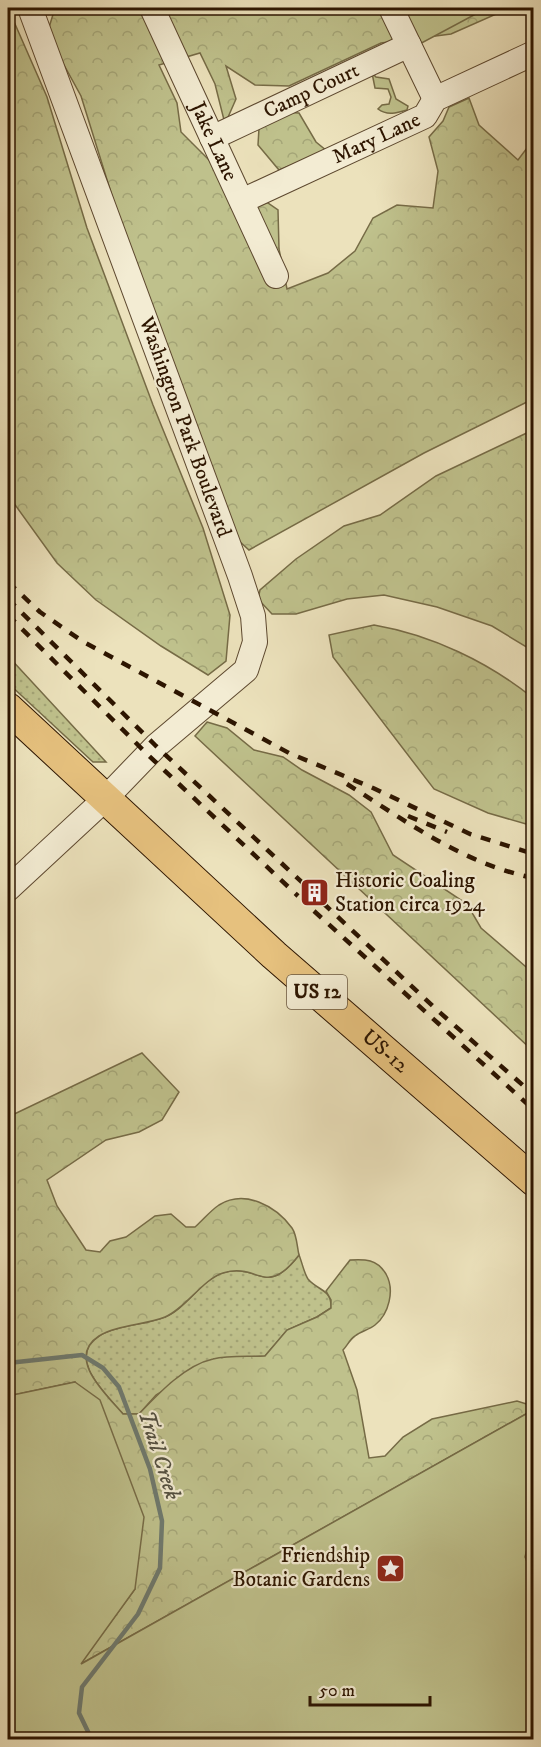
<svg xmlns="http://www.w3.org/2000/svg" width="541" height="1747" font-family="'IM FELL DW Pica',serif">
  <defs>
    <pattern id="grass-dots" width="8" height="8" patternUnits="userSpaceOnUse" patternTransform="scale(1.5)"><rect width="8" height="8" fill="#bfc18c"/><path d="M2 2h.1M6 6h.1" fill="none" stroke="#a4a577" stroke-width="1.8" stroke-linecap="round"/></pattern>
    <pattern id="forest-crowns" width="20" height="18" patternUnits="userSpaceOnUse" patternTransform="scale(1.5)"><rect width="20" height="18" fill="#bfc18c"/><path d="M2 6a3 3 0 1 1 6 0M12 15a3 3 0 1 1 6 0" fill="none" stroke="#a4a577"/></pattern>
  </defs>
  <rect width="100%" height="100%" fill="#ece2bc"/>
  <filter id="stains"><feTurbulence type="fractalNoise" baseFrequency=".00333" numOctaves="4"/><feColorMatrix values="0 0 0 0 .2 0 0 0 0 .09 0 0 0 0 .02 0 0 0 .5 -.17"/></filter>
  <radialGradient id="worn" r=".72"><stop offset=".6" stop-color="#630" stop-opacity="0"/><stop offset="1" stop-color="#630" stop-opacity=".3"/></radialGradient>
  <path fill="url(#grass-dots)" stroke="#766b46" stroke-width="1.5" d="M8 656 106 762H93L8 683Z
    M299 1255C302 1262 304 1273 308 1279 318 1291 332 1289 331 1308L317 1317 287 1330 265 1356 214 1359 156 1395 139 1414H123C107 1395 65 1358 99 1336 117 1325 145 1325 165 1317 185 1309 203 1279 222 1273 259 1262 265 1299 299 1255Z"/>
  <path fill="url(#forest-crowns)" stroke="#766b46" stroke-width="1.5" d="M8 8 47 97 87 228 153 405 203 528 230 615 226 661 208 675 161 646 96 600 57 563 8 495Z
    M55 8H510L451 34 381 43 289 86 255 85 226 66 236 99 225 124 215 84 200 53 159 65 177 103 181 132 216 167 278 210 279 249 287 289 328 273 355 251 373 218 397 205 433 208 438 171 429 137 443 121 449 107 469 98 479 125 518 160 533 140V399L424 453 249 550 226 529 122 228 81 96 47 34Z
    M372 73 376 77 389 79 396 99 408 106 407 110C397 113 387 116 378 109L382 105 389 104 391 97 388 89 375 88Z
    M260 111 299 113 316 142 327 151 279 170 258 145Z
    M533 430V651L492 626 437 607 384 595 347 599 296 614H272L258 599 260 590 296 559 344 526 380 515 436 476Z
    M374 625C432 635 488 662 533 698V826L488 813 434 789 333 657 329 635Z
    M207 722 227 728 254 750 283 757 302 770 349 795 371 812 393 855 467 904 481 928 533 973V1051L195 736Z
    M142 1053 179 1092 162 1120 139 1132 106 1140 47 1180 57 1206 86 1250 100 1252 110 1241 126 1237 155 1216 171 1214 186 1227H195C203 1220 210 1211 219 1205 245 1189 276 1206 292 1228 297 1235 297 1247 299 1255 265 1299 259 1262 223 1273 203 1279 185 1309 165 1317 145 1325 117 1325 99 1336 65 1358 107 1395 123 1414H139C158 1394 185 1365 213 1359 229 1355 248 1357 265 1356L287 1330 317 1317 331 1308V1300L326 1291 350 1260C365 1259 377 1259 386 1274 395 1290 389 1314 375 1325 369 1330 361 1331 355 1336 350 1339 347 1346 343 1350L357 1390 369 1458 385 1456 403 1437 432 1419 517 1401 533 1406V1410L79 1665 135 1589 75 1382 8 1396V1117Z"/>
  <path fill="#bfc18c" stroke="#766b46" stroke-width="1.5" d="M398 8H487L416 46Z
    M75 1382 100 1400 144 1517 135 1589 81 1664 533 1410 534 1522 525 1557 534 1578 533 1739H8V1396Z"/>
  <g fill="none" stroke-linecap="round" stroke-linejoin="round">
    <path stroke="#6e796e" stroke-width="4.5" d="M8 1363 82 1355 103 1368 119 1387 150 1469 162 1521 160 1568 138 1614 82 1687 79 1713 92 1740"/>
    <defs>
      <g id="minor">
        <path id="s1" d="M152 8 276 276"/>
        <path d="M391 8 435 99"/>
        <path id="s2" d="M212 138 409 45"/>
        <path id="s3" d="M244 200 425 116 435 99 534 53"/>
        <path d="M8 889 105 799 156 746 246 670 255 642 253 616 240 576 30 8"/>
      </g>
      <g id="major">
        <path id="s4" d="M8 708 274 955 534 1181"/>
      </g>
    </defs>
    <use href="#minor" stroke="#5d482f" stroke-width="26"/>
    <use href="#major" stroke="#2d1500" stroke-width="32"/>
    <use href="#minor" stroke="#f3ecd3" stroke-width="24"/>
    <use href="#major" stroke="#e6c17e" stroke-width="30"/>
    <path stroke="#2d1500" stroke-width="4.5" stroke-dasharray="10 10" stroke-linecap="butt" d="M8 582 40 612 82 641 289 753 373 788 470 834 534 854
      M8 599 156 746 307 887
      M8 615 147 754 298 896
      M347 784C406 821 463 864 534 878
      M408 816 447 832
      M323 903 437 1010 534 1095
      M314 911 534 1110"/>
  </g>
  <defs>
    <symbol id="building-square" viewBox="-11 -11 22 22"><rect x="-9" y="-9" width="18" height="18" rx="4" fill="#8f2418" stroke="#f3ecd3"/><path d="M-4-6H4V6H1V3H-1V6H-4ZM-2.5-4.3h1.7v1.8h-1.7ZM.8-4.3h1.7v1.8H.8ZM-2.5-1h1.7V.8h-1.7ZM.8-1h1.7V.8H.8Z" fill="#fff"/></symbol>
    <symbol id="sight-square" viewBox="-11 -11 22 22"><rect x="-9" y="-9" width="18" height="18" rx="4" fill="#8f2418" stroke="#f3ecd3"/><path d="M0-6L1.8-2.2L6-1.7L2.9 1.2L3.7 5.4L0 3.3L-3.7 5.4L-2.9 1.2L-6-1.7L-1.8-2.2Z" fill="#fff"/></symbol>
  </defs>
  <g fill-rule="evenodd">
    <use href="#building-square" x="298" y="876" width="33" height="33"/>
    <use href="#sight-square" x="374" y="1552" width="33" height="33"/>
  </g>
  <g text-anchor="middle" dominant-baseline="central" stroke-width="4.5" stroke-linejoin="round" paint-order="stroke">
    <rect fill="#f3ecd3" stroke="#68563f" stroke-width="1.5" x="287" y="975" width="60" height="34" rx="4.5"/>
    <g font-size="20" font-weight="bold" fill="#2d1500">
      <text x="317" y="992">US 12</text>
    </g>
    <g font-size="21" fill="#2d1500" stroke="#f3ecd3">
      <text stroke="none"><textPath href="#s2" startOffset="110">Camp Court</textPath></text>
      <text stroke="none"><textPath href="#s3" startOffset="146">Mary Lane</textPath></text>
      <text stroke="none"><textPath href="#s1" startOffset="147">Jake Lane</textPath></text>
      <text transform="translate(185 427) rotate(70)">Washington Park Boulevard</text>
      <text stroke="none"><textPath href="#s4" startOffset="510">US-12</textPath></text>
    </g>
    <g font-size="21" fill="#2d1500" stroke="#f3ecd3" text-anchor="start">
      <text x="335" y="881">Historic Coaling<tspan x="335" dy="24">Station circa 1924</tspan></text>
      <text x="370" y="1556" text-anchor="end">Friendship<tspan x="370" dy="24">Botanic Gardens</tspan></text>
    </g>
    <g font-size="22" font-style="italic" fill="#534f40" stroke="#f3ecd3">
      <text transform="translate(159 1455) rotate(72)">Trail Creek</text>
    </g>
  </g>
  <rect width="541" height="1747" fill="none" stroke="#ece2bc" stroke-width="30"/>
  <rect x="9" y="9" width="523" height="1729" fill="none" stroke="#2d1500" stroke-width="3"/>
  <rect x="15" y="15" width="511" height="1717" fill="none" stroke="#2d1500" stroke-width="1.5"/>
  <path d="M310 1696v9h120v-9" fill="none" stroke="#2d1500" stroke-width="3"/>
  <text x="319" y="1696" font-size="18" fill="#2d1500" stroke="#f3ecd3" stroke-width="4.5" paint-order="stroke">50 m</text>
  <rect width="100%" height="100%" filter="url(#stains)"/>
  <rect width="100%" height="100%" fill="url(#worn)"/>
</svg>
